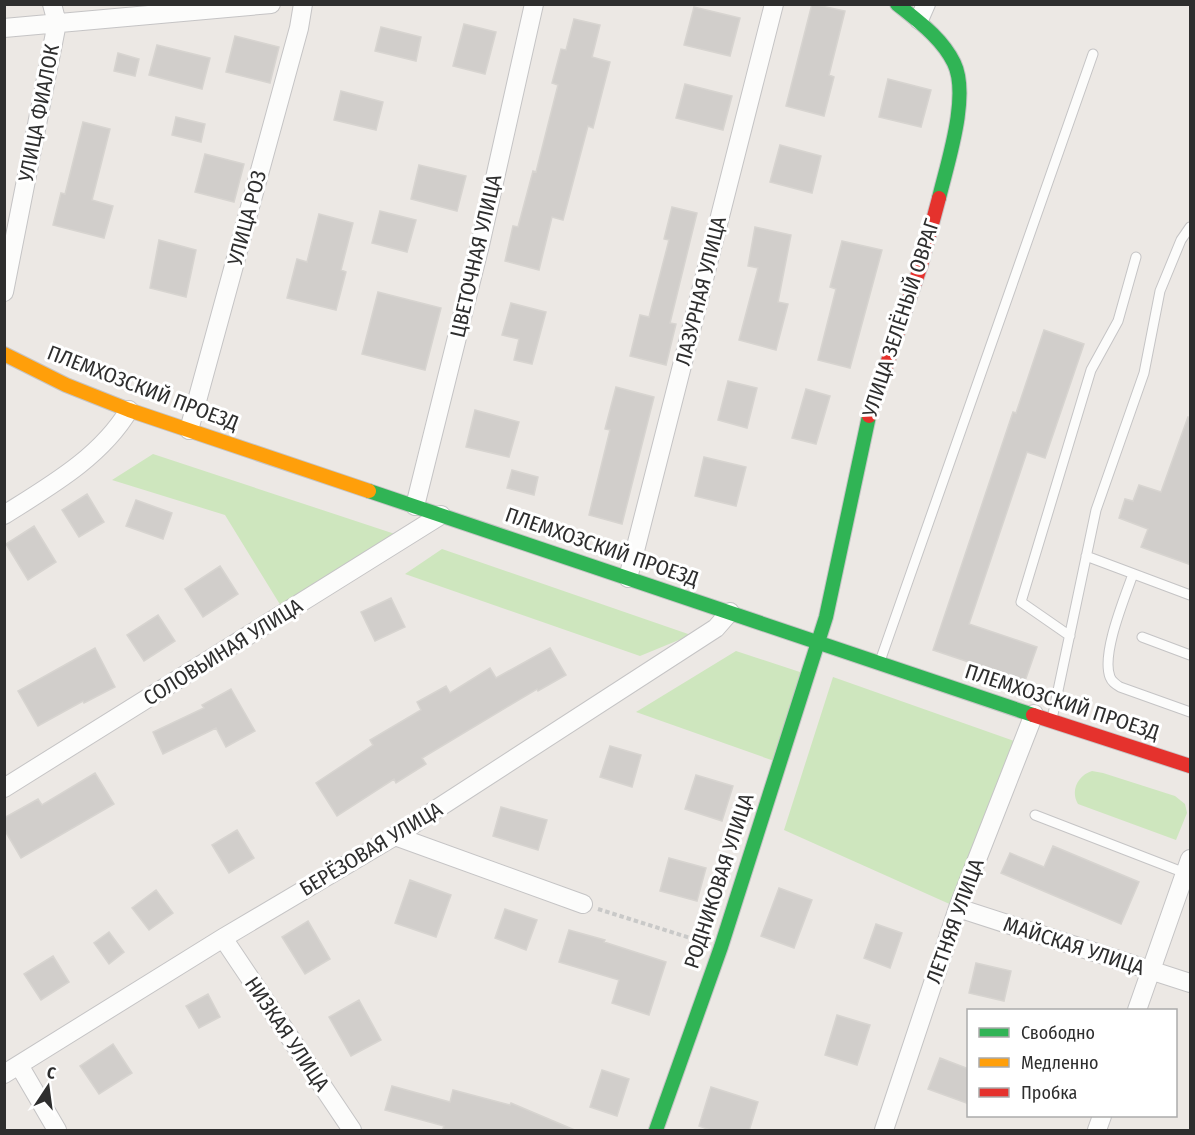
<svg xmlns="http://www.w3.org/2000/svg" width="1195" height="1135" font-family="'Fira Sans Condensed',sans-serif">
  <rect width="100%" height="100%" fill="#ece8e4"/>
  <path fill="#cee6be" d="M153 454 404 537 284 611 225 515 112 480Z
    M442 549 691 635 640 656 405 574Z
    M736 651 809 675 780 763 636 712Z
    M833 677 1017 742 954 906 784 830Z
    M1092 771 1103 773 1175 796 1185 804 1187 813 1176 840 1078 804C1070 791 1078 775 1092 771Z"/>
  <path fill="#d1cecb" stroke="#d7d4d0" stroke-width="1.5" d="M812 4 845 11 829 75 834 77 824 116 786 106Z
    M694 7 740 18 730 56 684 45Z
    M574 19 600 25 592 57 610 62 593 128 588 126 563 220 552 217 539 270 505 261 513 226 518 227 533 171 536 172 558 85 552 83 561 49 566 50Z
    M464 24 496 32 485 74 453 66Z
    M381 27 421 37 416 61 375 51Z
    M235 36 279 47 270 83 226 72Z
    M157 45 210 58 202 89 149 75Z
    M118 53 139 59 135 76 114 71Z
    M888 79 931 90 921 127 879 117Z
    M685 84 732 96 723 130 676 118Z
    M341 91 383 102 376 130 334 120Z
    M176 117 205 124 201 142 172 135Z
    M83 122 110 129 92 200 113 206 104 238 53 225 61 193 65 194Z
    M780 145 821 156 812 193 770 182Z
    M205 154 244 164 234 202 195 192Z
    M419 165 466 176 457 211 411 199Z
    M672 207 697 213 670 323 676 324 666 365 630 356 640 315 649 317 669 240 664 239Z
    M380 211 416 220 407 252 372 243Z
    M319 214 353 223 341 270 346 272 336 310 287 298 297 259 307 262Z
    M755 227 791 235 778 302 788 304 776 350 739 340 758 268 748 266Z
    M159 240 196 250 186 297 150 288Z
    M842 241 882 250 850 368 818 360 836 289 830 287Z
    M378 292 441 308 425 370 362 354Z
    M511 303 546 312 532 364 514 360 519 339 502 335Z
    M1044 330 1084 344 1045 458 1027 452 969 624 1037 647 1025 681 933 650 1013 412 1016 413Z
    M728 381 757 388 747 428 718 420Z
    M616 387 654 397 622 524 589 515 610 430 605 429Z
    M806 389 830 396 816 444 792 438Z
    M475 410 519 422 509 457 466 447Z
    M1188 417 1191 418V565L1141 547 1148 529 1119 518 1125 499 1133 501 1139 485 1161 492Z
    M704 457 746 467 736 506 695 496Z
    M512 470 538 477 534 495 507 488Z
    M87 494 104 522 79 537 62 510Z
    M136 500 172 513 163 539 126 526Z
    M34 526 56 562 28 580 6 544Z
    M220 566 238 594 203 617 185 589Z
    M391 598 405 627 375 641 361 612Z
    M158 615 175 641 144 661 127 635Z
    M95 648 115 687 84 703 83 701 38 726 18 691Z
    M550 648 566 675 538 691 537 689 422 758 426 764 396 783 394 779 337 816 316 783 373 745 370 740 421 710 417 702 446 686 450 693 490 668 496 678Z
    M231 689 255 731 226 747 216 728 163 754 153 732 204 708 202 705Z
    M610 746 641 755 632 787 600 777Z
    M95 773 114 804 21 858 4 829V818L38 799 42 805Z
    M696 775 733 786 722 821 685 809Z
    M501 807 547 820 538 850 493 836Z
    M237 830 254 858 229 873 212 845Z
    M1053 846 1139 882 1121 924 1001 873 1010 853 1044 867Z
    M669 858 706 868 697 901 660 891Z
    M410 880 451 895 436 937 395 923Z
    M779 888 812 900 794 948 761 936Z
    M156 890 173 913 149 930 132 908Z
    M505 909 537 920 526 950 495 938Z
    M308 921 330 959 305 974 282 937Z
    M876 924 902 933 890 968 864 958Z
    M569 930 605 940 604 942 666 962 649 1015 612 1003 619 980 559 962Z
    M109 932 124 952 109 964 94 943Z
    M53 956 69 982 41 1000 24 974Z
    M976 963 1011 971 1004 1001 969 993Z
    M208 994 220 1017 199 1028 186 1006Z
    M359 1000 381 1040 351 1056 329 1017Z
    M837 1015 870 1025 857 1065 825 1055Z
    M113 1044 132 1073 99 1094 80 1066Z
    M940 1058 969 1069V1104L928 1089Z
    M602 1070 629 1079 617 1116 590 1107Z
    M392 1086 450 1102 453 1090 510 1105 511 1103 577 1131H442L444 1126 385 1110Z
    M711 1087 758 1102 749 1131H713L699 1126Z"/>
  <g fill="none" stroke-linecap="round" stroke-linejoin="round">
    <defs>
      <path id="lane" d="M1086 556 1190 595
        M1133 574C1125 597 1101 654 1110 677 1112 682 1115 684 1120 687L1190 712
        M1070 636 1021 602 1091 370 1118 321 1136 257
        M1142 637 1190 655
        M879 664 1093 54
        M1052 719 1096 510 1144 373 1160 291 1181 240 1190 227
        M1035 815 1185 873"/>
      <path id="street" d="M919 20 926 4
        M4 28 271 4
        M4 292 57 23 52 4
        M189 430 299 28 303 4
        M415 506 480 245 534 4
        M4 515C50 486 101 457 129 410
        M628 578 774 4
        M4 788 441 515
        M395 836 583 904
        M958 908 1190 983
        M223 938 352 1130
        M1137 1010 1190 859
        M19 1065 57 1130
        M4 1074 223 938 395 836 716 628 730 612
        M884 1130 958 908 1034 714
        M1097 1130 1102 1116"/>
      <path id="fast" d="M897 4C918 21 942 38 954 63 970 96 947 164 939 198
        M369 491 1033 715
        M656 1130 721 947 826 617 869 416"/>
      <path id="slow" d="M4 354 66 385 129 410 369 491"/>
      <path id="jam" d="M869 416 921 265 939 198
        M1033 715 1190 766"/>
    </defs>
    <use href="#lane" stroke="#c5c4c5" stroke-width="11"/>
    <use href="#street" stroke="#c5c4c5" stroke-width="20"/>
    <use href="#fast" stroke="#c5c4c5" stroke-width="16"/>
    <use href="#slow" stroke="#c5c4c5" stroke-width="16"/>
    <use href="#jam" stroke="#c5c4c5" stroke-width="16"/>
    <path stroke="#c9c9c8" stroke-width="4" stroke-dasharray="4.5 3" stroke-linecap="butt" d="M598 909 700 941"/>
    <use href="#lane" stroke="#fcfcfb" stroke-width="9"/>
    <use href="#street" stroke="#fcfcfb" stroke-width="18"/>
    <use href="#fast" stroke="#30b455" stroke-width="14"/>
    <use href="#slow" stroke="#ff9f0a" stroke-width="14"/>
    <use href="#jam" stroke="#e5322d" stroke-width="14"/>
  </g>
  <g text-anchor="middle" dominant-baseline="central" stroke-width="6" stroke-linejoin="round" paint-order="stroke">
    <g font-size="21" fill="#2e2e2e" stroke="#fff">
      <text transform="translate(39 113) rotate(-79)">УЛИЦА ФИАЛОК</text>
      <text transform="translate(247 218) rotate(-75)">УЛИЦА РОЗ</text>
      <text transform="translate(476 256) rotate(-77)">ЦВЕТОЧНАЯ УЛИЦА</text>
      <text transform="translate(701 291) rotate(-76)">ЛАЗУРНАЯ УЛИЦА</text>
      <text transform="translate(901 318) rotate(-72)">УЛИЦА ЗЕЛЁНЫЙ ОВРАГ</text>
      <text transform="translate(143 388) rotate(21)">ПЛЕМХОЗСКИЙ ПРОЕЗД</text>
      <text transform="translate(602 547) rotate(19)">ПЛЕМХОЗСКИЙ ПРОЕЗД</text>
      <text transform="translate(223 652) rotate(-32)">СОЛОВЬИНАЯ УЛИЦА</text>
      <text transform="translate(1062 702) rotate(18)">ПЛЕМХОЗСКИЙ ПРОЕЗД</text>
      <text transform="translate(371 849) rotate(-31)">БЕРЁЗОВАЯ УЛИЦА</text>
      <text transform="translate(719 881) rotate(-72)">РОДНИКОВАЯ УЛИЦА</text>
      <text transform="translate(955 921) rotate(-70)">ЛЕТНЯЯ УЛИЦА</text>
      <text transform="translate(1074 946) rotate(18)">МАЙСКАЯ УЛИЦА</text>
      <text transform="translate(287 1034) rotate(56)">НИЗКАЯ УЛИЦА</text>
    </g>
  </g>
  <rect width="1195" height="1135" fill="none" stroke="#2e2e2e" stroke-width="12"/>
  <rect x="967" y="1009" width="210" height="108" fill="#ffffff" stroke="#ababab" stroke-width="1.5"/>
  <rect x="979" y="1028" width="30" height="9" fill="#30b455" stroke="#ababab" stroke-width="1.5"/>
  <text x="1021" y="1039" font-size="18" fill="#2e2e2e">Свободно</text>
  <rect x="979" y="1058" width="30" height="9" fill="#ff9f0a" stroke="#ababab" stroke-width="1.5"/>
  <text x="1021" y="1069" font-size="18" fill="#2e2e2e">Медленно</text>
  <rect x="979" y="1088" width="30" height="9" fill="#e5322d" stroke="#ababab" stroke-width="1.5"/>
  <text x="1021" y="1099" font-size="18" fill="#2e2e2e">Пробка</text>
  <g transform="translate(48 1087) rotate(13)" stroke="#ffffff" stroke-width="4.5" paint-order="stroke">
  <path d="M0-4.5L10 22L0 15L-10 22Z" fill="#2e2e2e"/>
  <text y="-9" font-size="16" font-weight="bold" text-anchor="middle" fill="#2e2e2e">С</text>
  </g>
</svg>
